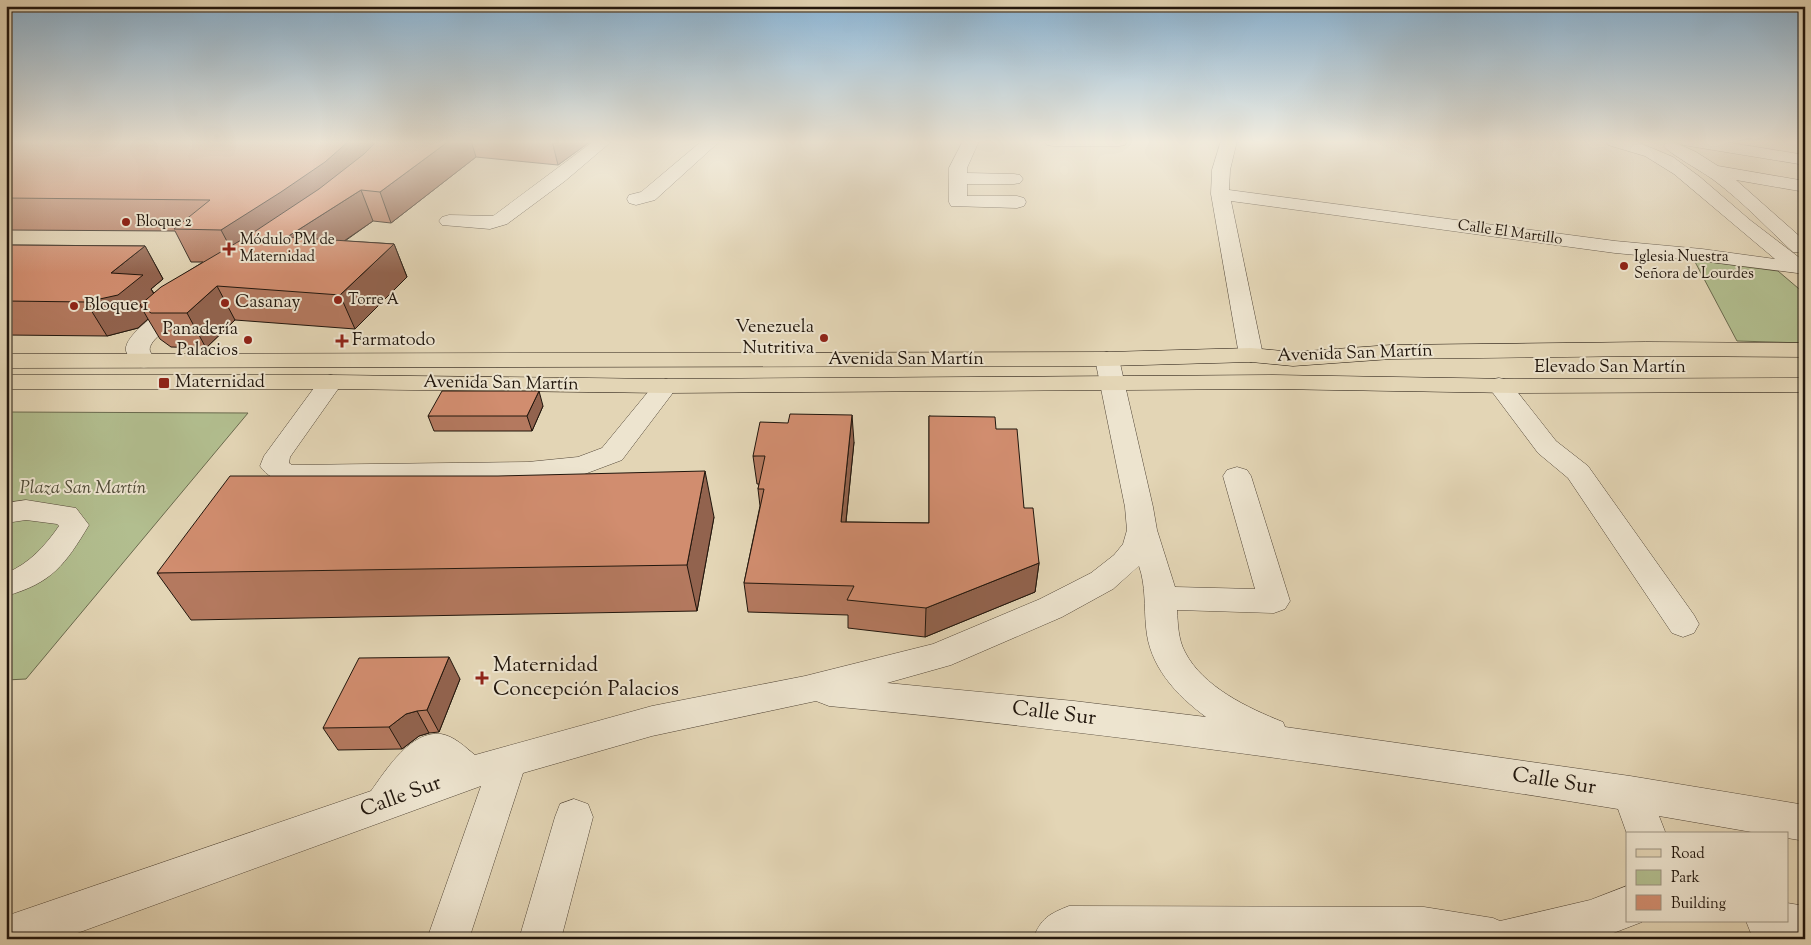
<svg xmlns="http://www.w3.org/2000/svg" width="1811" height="945" font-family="'Sorts Mill Goudy',serif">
  <rect width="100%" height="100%" fill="#e3d5b5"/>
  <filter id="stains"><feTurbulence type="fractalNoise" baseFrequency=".004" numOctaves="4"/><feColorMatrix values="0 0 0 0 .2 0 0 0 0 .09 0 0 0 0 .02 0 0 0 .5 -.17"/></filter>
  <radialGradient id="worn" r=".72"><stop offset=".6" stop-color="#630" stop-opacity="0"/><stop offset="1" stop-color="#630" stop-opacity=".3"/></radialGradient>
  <path fill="#b2be8f" stroke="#6a6a4e" d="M1694 260 1778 271 1805 294V343L1737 341Z
    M6 412 248 413 26 679 6 680Z"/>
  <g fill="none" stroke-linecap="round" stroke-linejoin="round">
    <defs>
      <path id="minor" d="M594 141H612L565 181 507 224 490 229 442 225 439 221 442 217 449 215 493 216Z
        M702 141H720L655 200 636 205 629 203 627 199 629 195 641 192Z
        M963 141H979L967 168V173L1014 174 1020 175 1023 179 1020 183 1014 184H967V196H1017L1024 198 1026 202 1024 206 1017 208 951 206 949 202V168Z
        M1045 141H1127L1125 145 1119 146H1053L1047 145Z
        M1221 141H1237L1230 170 1229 190 1615 241 1702 249 1775 259 1674 174 1645 156 1608 145 1606 141H1635L1673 157 1700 177 1750 220 1805 262V274L1702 261 1615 253 1231 201 1263 355 1259 360 1251 362 1243 360 1239 355 1211 194 1212 170Z
        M1672 141 1696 152 1718 166 1805 181V192L1736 180 1805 241V253L1793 252C1767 228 1743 202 1715 181 1705 173 1668 153 1664 146L1666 142Z
        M1681 141H1719L1805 155V165L1689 146 1683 145Z
        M183 300 191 302 194 307 191 312C182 318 146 340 150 351 151 354 155 358 157 361L153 366C144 368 138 369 133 361 129 357 125 353 126 347 129 331 168 304 183 300Z
        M1107 352 1115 354 1119 359 1153 507 1157 530 1175 587 1255 589 1223 476 1227 470 1237 467 1247 470 1251 476 1290 601 1285 609 1274 613 1177 610C1178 624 1178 639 1185 652 1203 687 1248 708 1283 722L1285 727 1630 776 1805 805V841L1787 838V834H1763L1659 816 1666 834H1627L1618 809 1562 800C1318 762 1075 729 829 706L816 701 652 736 523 773 469 939H427L481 786 61 939H6V916L371 791C386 770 411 730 441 734 454 736 465 747 475 755L652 706 805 676 933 644 1040 599 1091 573 1114 555 1123 544 1127 530 1125 507 1095 359 1099 354ZM1139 566C1146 586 1144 606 1146 627 1149 666 1176 695 1206 717L1074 701 887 683 951 665 1062 617 1113 589Z
        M331 375 340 377 343 382 290 457 289 463 292 465 528 462 578 457 602 448 657 381 666 379 675 381 678 386 622 460 582 475 528 480 287 483C276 480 267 476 260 466L264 456 322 377Z
        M1499 378 1508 380 1556 441 1588 466 1694 615 1699 624 1694 633 1683 637 1672 633 1568 478 1538 453 1487 385 1490 380Z
        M26 500 76 508 89 525C65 565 52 583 6 596V573C29 564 45 546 59 526L57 524 26 520 6 523V503Z
        M574 799 588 804 593 817 561 939H519L555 817 560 804Z
        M1627 886V921L1642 922 1598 939H1033C1041 918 1049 914 1069 906L1424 907 1493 918 1500 921 1590 900Z
        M1787 903 1805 906V939H1759L1752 936 1746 921H1787Z"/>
      <path id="major" d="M1646 342 1805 343V357L1646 356 1391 359 1293 366 1251 362 1107 366 6 368V354L1107 352 1251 348 1293 352 1391 345Z
        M6 375H331L666 379 1273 375 1514 379 1805 378V392L1514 393 1273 389 666 393 331 389H6Z"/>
    </defs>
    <use href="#minor" stroke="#524637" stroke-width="1"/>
    <use href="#major" stroke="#21160d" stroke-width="1"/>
    <use href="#minor" fill="#ede4cf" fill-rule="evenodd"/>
    <use href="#major" fill="#e3d5b5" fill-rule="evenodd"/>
  </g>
  <path fill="#b4795f" stroke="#21160d" d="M6 141H591L558 165 476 157 391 223 373 221 345 241 394 244 407 277 355 329 235 320 206 348 171 347 160 339 148 319 138 328 107 336 6 335V245L145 246 163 279 151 289 154 293 203 262H191L175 231 6 230Z
    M543 406 532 431H434L428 416Z
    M929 416 996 429 1024 508 1039 563 1035 592 925 637 848 628V615L748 612 744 583 760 506 758 489 759 484H757L753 456 854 442 846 522 929 523Z
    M714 517 697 611 191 620 157 573Z
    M460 679 439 732 429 733 419 736 402 749 338 750 323 728Z"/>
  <path fill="#92634e" stroke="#21160d" d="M349 141H393L238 262 221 230Z
    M449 141H471L476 157 391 223 380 192Z
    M552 141H591L558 165Z
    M361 190 373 221 302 270 287 237Z
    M394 244 407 277 355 329 340 295Z
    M145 246 163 279 151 289 162 308 140 305 148 319 138 328 107 336 86 302 111 273Z
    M217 286 235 320 206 348 187 313Z
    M539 391 543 406 532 431 527 416Z
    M852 415 854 442 843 550 841 522Z
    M705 471 714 517 697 611 687 565Z
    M1039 563 1035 592 925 637 926 608Z
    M449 657 460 679 439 732 427 710Z
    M417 711 429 733 419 736 402 749 389 727 406 714Z"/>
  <path fill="#d18d6f" stroke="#21160d" d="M6 141H349L325 162 281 192 221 230 174 229 210 200 6 198Z
    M377 141H449L380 192 361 190 287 237 394 244 340 295 217 286 187 313H151L140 305 161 287 248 236 319 189 364 154Z
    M6 245 145 246 111 273 143 275 118 295 86 302 6 301Z
    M442 391H539L527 416H428Z
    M790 414 852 415 841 522 929 523V416L995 417 996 429H1017L1024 508H1033L1039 563 926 608 847 600 854 586 744 583 764 489H758L765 456H753L760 422 788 423Z
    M705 471 687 565 157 573 230 476H498Z
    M449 657 427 710 417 711 406 714 389 727 323 728 359 658Z"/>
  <linearGradient id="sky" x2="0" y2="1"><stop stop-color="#89b4d5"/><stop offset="0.52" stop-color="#f2ecde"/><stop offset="1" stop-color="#f2ecde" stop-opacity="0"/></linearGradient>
  <rect width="1811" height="273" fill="url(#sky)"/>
  <g fill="#8f2418" stroke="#ede4cf" stroke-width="2">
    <circle cx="126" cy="222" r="5"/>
    <path d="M226.5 241.5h5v5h5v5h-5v5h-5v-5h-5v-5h5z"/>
    <circle cx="1624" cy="266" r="5"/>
    <circle cx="338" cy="300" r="5"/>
    <circle cx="225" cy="303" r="5"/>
    <circle cx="74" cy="306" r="5"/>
    <circle cx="824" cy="338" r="5"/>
    <circle cx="248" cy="340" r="5"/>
    <path d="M339.5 333.5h5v5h5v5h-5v5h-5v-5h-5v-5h5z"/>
    <rect x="158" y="377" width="12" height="12" rx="2.5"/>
    <path d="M479.5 670.5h5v5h5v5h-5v5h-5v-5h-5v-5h5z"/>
  </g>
  <g text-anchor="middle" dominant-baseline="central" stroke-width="4" stroke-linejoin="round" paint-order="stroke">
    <g font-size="15" fill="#21160d" stroke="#ede4cf" text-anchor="start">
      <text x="136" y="222">Bloque 2</text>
      <text x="240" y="240">Módulo PM de<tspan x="240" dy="17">Maternidad</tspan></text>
      <text x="1634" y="257">Iglesia Nuestra<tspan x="1634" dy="17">Señora de Lourdes</tspan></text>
      <text x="348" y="300">Torre A</text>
    </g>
    <g font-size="15" fill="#21160d" stroke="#ede4cf">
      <text transform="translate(1510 233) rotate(8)">Calle El Martillo</text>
    </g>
    <g font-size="18" fill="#21160d" stroke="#ede4cf" text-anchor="start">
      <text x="235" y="303">Casanay</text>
      <text x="84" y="306">Bloque 1</text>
      <text x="814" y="328" text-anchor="end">Venezuela<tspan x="814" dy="21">Nutritiva</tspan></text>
      <text x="238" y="330" text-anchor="end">Panadería<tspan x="238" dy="21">Palacios</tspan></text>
      <text x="352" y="341">Farmatodo</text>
      <text x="175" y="383">Maternidad</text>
    </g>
    <g font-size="18" fill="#21160d" stroke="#ede4cf">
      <text transform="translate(1355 354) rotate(-2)">Avenida San Martín</text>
      <text x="906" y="360">Avenida San Martín</text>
      <text x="1610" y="368">Elevado San Martín</text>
      <text transform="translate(501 384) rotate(1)">Avenida San Martín</text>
    </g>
    <g font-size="18" font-style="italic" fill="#4c4834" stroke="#ede4cf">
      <text x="83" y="489">Plaza San Martín</text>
    </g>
    <g font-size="21" fill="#21160d" stroke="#ede4cf" text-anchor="start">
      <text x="493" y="666">Maternidad<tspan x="493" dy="24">Concepción Palacios</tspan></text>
    </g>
    <g font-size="21" fill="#21160d" stroke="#ede4cf">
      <text transform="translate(1054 714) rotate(7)">Calle Sur</text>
      <text transform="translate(1554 782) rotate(9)">Calle Sur</text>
      <text transform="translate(401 797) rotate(-20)">Calle Sur</text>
    </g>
  </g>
  <rect width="1811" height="945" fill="none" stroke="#e3d5b5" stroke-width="25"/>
  <rect x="8" y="8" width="1796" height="930" fill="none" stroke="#21160d" stroke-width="2.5"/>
  <rect x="12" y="12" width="1786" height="920" fill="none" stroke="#21160d"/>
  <rect x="1626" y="832" width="162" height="90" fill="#ede4cf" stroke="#9b9281"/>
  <rect x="1636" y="849" width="25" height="8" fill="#e3d5b5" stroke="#9b9281"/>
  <text x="1671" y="858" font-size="15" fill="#21160d">Road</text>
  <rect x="1636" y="870" width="25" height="15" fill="#b2be8f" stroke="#9b9281"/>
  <text x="1671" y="882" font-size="15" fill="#21160d">Park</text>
  <rect x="1636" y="895" width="25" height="15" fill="#d18d6f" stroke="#9b9281"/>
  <text x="1671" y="908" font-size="15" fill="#21160d">Building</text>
  <rect width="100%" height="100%" filter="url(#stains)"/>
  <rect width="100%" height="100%" fill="url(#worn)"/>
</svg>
